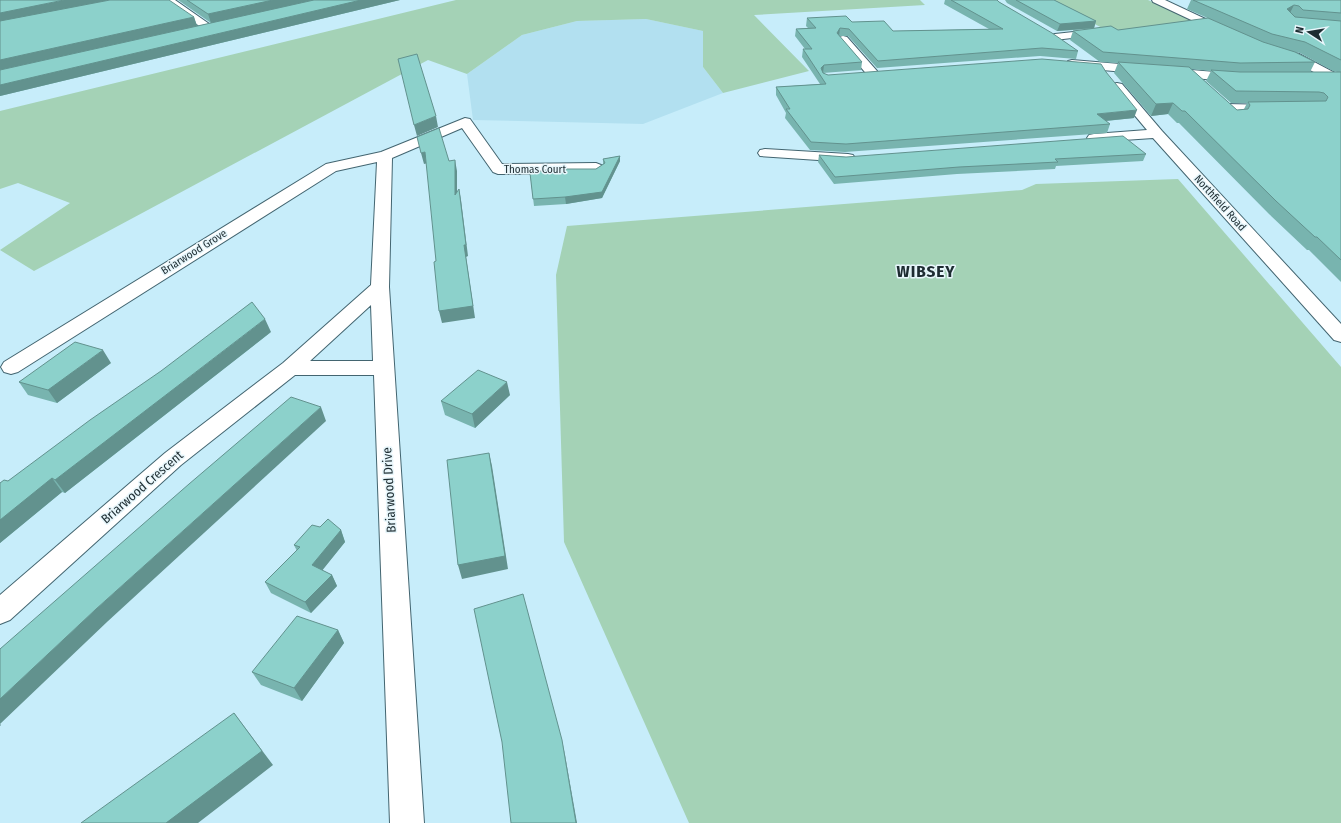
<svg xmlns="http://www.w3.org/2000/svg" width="1341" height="823" font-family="'Fira Sans Condensed',sans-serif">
  <rect width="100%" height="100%" fill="#c7edfa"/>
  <path fill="#b2e0f0" d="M646 19 703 31V67L723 93 643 124 473 120 467 74 522 35 577 21Z"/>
  <path fill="#a4d2b6" d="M456 0H920L925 5 754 15 809 71 723 93 703 67V31L646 19 577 21 522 35 467 74 428 60 34 271 0 250 70 203 18 183 0 189V111Z
    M1050 0H1148L1227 36 1104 29Z
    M1178 179 1341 367V823H689L564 542 556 275 567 226 1022 190 1036 184Z"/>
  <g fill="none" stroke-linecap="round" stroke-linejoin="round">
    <defs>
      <path id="minor" d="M163 0H175L215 28 213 30H205Z
        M1152 0H1165L1229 30 1231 32 1229 34H1221L1153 2Z
        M1101 29 1105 30 1107 32 1105 34 1055 40 1051 39 1049 37 1051 35 1055 34Z
        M843 36 847 37 877 71 879 74 877 77H869L839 41 837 39 839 37Z
        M1285 50 1299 54 1335 73 1337 76 1335 79H1327L1291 60 1281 57 1279 54 1281 51Z
        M1072 60 1239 74 1243 75 1245 78 1243 81 1239 82 1068 67 1066 64 1068 61Z
        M1117 83 1122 84 1162 131 1341 324V342L1334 340 1153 138 1094 142 1089 141 1087 138 1089 135 1094 134 1147 130 1111 87 1112 84Z
        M1226 104 1274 105 1279 106 1281 109 1279 112 1274 113 1221 111 1219 108 1221 105Z
        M465 118 470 119 502 164 596 163 601 165 604 168 601 171 596 173 498 174 493 172 462 128 392 158 389 287 424 823H390L374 375H295L181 465 10 620 0 624V595L165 453 283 363 371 285 377 162 336 171 18 372 11 374 4 372 1 367 4 362 326 164 381 152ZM371 305 373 361H310Z
        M765 149 848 154 853 155 855 158 853 161 848 162 760 156 758 153 760 150Z"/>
    </defs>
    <use href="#minor" stroke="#436570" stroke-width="2"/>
    <use href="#minor" fill="#fff" fill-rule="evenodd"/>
  </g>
  <path fill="#78b4af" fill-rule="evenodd" d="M0 0 194 17 197 26 211 23 178 0H400L0 96Z
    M945 0H997L999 2 1078 51 1076 59 1040 56 877 68 848 36H839L862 62 861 70 823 73 828 75 1134 118 1106 121 1110 124 1107 133 845 152 810 150 785 118 786 113 776 95V87L820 84 802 57 803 49H805L795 36 796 29 808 28 806 26 807 18 852 22 893 31 989 29 944 4Z
    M1005 0H1054L1096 21 1094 28 1118 30 1219 23 1187 9 1191 0H1341V282L1309 250H1307L1269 214 1179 123H1177L1168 114 1151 116 1114 73 1118 63 1100 62 1070 40 1073 31 1090 29 1057 31 1007 3ZM1295 52 1300 53 1333 71 1337 72H1310L1315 62ZM1191 69 1211 71 1206 81 1231 103H1247L1244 109 1237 110Z
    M1146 154 1143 161 1056 166 1055 169 957 174 834 184 818 162 819 155 846 157Z
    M620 156V161L602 198 566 204 534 206 530 173 596 169 603 164V159Z
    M271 332 65 493 62 492 0 543V483L8 481Z
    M111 363 57 403 28 395 19 382Z
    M510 395 475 428 445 415 441 401Z
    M320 527 341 530 345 542 322 570 332 575 337 586 311 613 271 593 265 582 297 551 294 545Z
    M338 630 344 643 302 701 261 685 252 672Z"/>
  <path fill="#62928e" d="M64 0H111L0 22V13Z
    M273 0H314L211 23 208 14Z
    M361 0H400L0 96V85Z
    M1294 5 1289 15 1287 9Z
    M194 17 197 26 0 70V60Z
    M1096 21 1094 28 1057 31 1060 24Z
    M840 28 839 36 837 33Z
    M824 65 823 73 821 68Z
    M1173 103 1168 114 1151 116 1156 104Z
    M1137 110 1134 118 1094 122 1097 114Z
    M436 116 438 127 417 136 414 125Z
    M425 152 428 163 424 164 421 153Z
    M620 156V161L602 198 566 204 565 197Z
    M455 160 457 171V207L455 195Z
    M459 189 461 200 468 256 466 257 475 318 442 323 439 311 464 245Z
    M265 319 271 332 65 493 55 480Z
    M103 350 111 363 57 403 48 390Z
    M507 382 510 395 475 428 472 414Z
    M321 407 326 421 107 622 0 724 1 725 0 726V699L96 609Z
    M489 453 492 466 508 569 462 579 458 565Z
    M52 478 62 492 0 543V520Z
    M341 530 345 542 317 577 312 565Z
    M332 575 337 586 311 613 305 602Z
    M338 630 344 643 302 701 294 688Z
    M234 713 273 765 198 823H166Z
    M562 740 565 755 577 823H576Z"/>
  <path fill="#8cd1cb" stroke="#62928e" d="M0 0H64L0 13Z
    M110 0H169L194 17 0 60V21Z
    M187 0H273L208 14Z
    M314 0H361L0 85V70Z
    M951 0H997L999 2 1052 33 1078 51 1042 48 878 61 849 29 840 28 837 33 862 62 824 65 821 68 823 73 828 75 1042 59 1101 64 1106 72 1137 110 1097 114 1110 124 846 144 811 142 786 109H790L776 87 826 84 803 49H812L796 29 816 28 807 18 846 16 852 22 884 21 893 31 1003 29Z
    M1016 0H1054L1096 21 1060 24Z
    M1193 0H1341V13L1303 10 1299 6 1294 5 1287 9 1295 17 1341 21V60L1305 42 1272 34Z
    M1208 18 1263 42 1295 52 1315 62 1240 63 1103 52 1073 31 1111 26 1118 30Z
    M417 54 436 116 414 125 398 59Z
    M1118 62 1189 67 1237 110 1248 109 1250 105 1248 102 1326 101 1328 97 1324 93 1319 92 1236 91 1211 70 1240 72H1341V260L1317 237H1315L1276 201 1185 111H1182L1173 103 1156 104Z
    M439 128 449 161 455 160V195L459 189 466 245H464L473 306 439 311 434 262 436 261 425 152 421 153 417 137Z
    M1123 136 1146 154 1055 159 1058 162 959 167 835 177 819 155 846 157Z
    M620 156 602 192 565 197 533 199 530 173 552 169H596L605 163 603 159Z
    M252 302 265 319 55 480 52 478 0 520V483L4 480 8 481 90 420 161 371Z
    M75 342 103 350 48 390 19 382Z
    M478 370 507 382 472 414 441 401Z
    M291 397 321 407 96 609 0 699V649L189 484Z
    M489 453 505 556 458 565 447 460Z
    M328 519 341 530 312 565 332 575 305 602 265 582 300 547 294 545 312 525 320 527Z
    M523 594 562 740 576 823H511L502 742 474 609Z
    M297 616 338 630 294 688 252 672Z
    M234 713 262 751 166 823H81Z"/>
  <g text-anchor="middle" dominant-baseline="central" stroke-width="3" stroke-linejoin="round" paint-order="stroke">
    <g font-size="11" fill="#1d2c31" stroke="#e7f6fb">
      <text x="535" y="169">Thomas Court</text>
      <text transform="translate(1220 203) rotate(48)">Northfield Road</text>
      <text transform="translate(194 252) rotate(-32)">Briarwood Grove</text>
    </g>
    <g font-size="13" fill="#1d2c31" stroke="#e7f6fb">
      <text transform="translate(142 487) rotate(-41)">Briarwood Crescent</text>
      <text transform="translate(389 490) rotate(-93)">Briarwood Drive</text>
    </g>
    <g font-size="17" font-weight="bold" letter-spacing="1" fill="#1d2c31" stroke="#e7f6fb">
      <text x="926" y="271">WIBSEY</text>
    </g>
  </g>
  <g transform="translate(1309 32) rotate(282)" stroke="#e7f6fb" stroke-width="3" paint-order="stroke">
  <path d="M0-3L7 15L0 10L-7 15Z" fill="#1d2c31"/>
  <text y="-6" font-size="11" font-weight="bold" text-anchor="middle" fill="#1d2c31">N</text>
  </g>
</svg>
